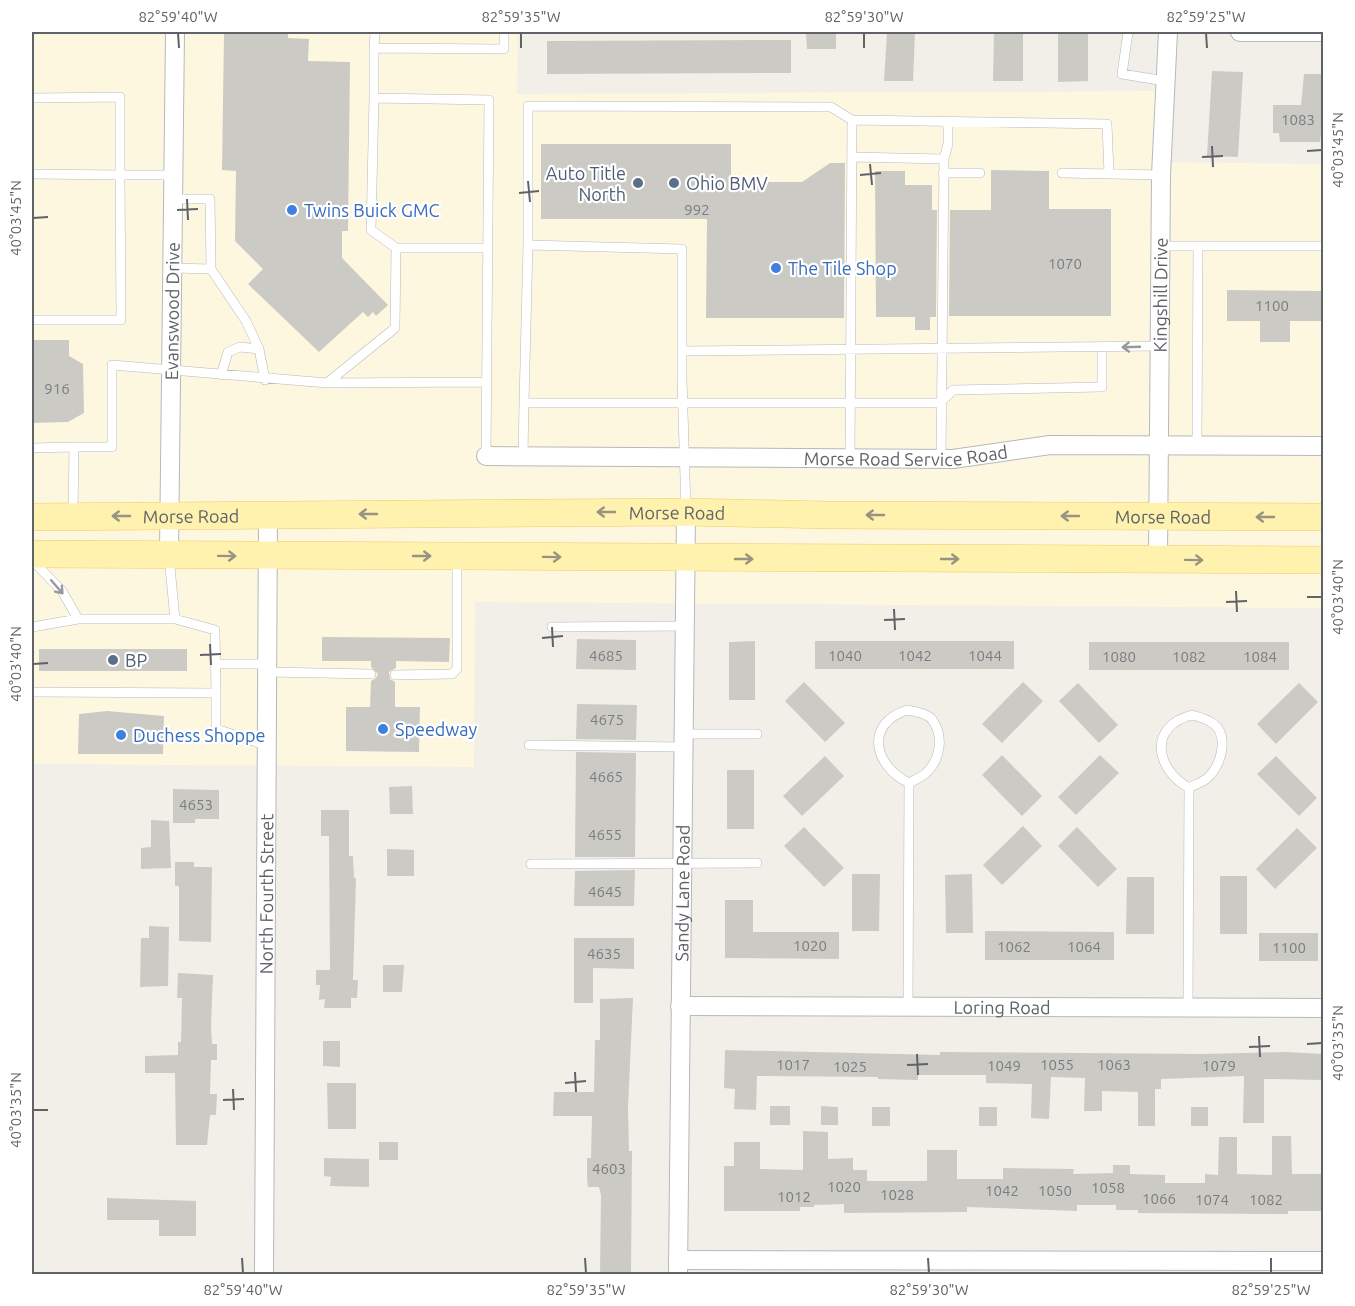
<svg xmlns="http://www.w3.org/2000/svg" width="1355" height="1306" font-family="Ubuntu,sans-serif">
  <rect width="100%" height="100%" fill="#f1efe8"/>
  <path fill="#fef7e0" d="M32 32H518L517 94 1162 91 1159 162 1323 164V608L475 602 474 767 32 764Z"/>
  <path fill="#cccac5" d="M224 32H288V38L309 39 308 61 350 62 348 231H342V258L388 305 376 316 373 312 368 317 363 312 319 352 248 284 263 269 235 241 236 171 222 170Z
    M806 32H836V49H807Z
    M887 32H915L913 81H884Z
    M994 32H1023V81H993Z
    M1058 32H1088V81L1058 82Z
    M791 40V73L547 74V41Z
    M1212 71 1243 72 1238 157 1207 156Z
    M1304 74H1323V133H1321L1320 142H1280L1279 133H1273V105H1301Z
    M541 144H731V182H802L830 163H845L844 318H706L707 219H541Z
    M991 170 1049 171V209H1111V316H949L950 210H991Z
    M875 171H905V185H932V210H937L936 317H930V330H915V317H876Z
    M1227 290 1323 291V321H1290V342H1260V321H1227Z
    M32 340H69V356L83 364 84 413 68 422 32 423Z
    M322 637 450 638 449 662 396 661V668L389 672 390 679 395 682V707H420L419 752 346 751V707H370L371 681 376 678 378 674 371 667V661H322Z
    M577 639 636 640V670L576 669Z
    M755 641V700H729V642Z
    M815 641H1014V669H815Z
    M1089 642H1289V670H1089Z
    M39 649H187V671H39Z
    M804 682 845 723 825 742 785 701Z
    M1023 682 1043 701 1002 743 982 724Z
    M1078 683 1118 725 1099 743 1059 701Z
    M1299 683 1318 702 1276 744 1257 724Z
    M577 704 637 705 636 740 576 739Z
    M107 711 164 716 163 754H78L79 714Z
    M576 752 636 753 635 857H575Z
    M1002 755 1042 796 1022 816 982 775Z
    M1100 755 1119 773 1076 815 1058 797Z
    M825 756 844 776 802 816 783 796Z
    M1276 756 1317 798 1299 816 1257 774Z
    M727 770H754V829H727Z
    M412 786 413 814H390L389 787Z
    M173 789 219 790V819H195V823H173Z
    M321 810H349V856H353L354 878H356L353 980H358L357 998H351V1008H324L325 999 319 1000 320 985H316V970H330L329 836H321Z
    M151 820 169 821 171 868 141 869V848L151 847Z
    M1023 826 1042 846 1002 885 983 865Z
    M804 827 844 868 824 887 784 846Z
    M1077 827 1117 869 1098 887 1058 846Z
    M1297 828 1317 848 1275 889 1256 869Z
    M387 849 414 850V876H387Z
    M175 862H194V867H212L211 942 179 941V886H175Z
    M635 870 634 906H574L575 871Z
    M852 874H880L879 931H852Z
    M972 874 973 933H946L945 875Z
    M1220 876H1247V934H1220Z
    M1127 877H1154V934H1126Z
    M725 900H753V932H839V959L725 958Z
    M149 926 169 927 168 986 140 987 141 938H149Z
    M985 931 1114 932V960H985Z
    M1259 933H1318V961H1259Z
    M574 938H634V969L593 968V1003H574Z
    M383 965H404L402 992H383Z
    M178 973 213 975 211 1026 212 1044H217V1060H211L210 1094H217L216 1115H210L207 1145H176L175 1073H145V1056L178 1055V1042H181L182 998H177Z
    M633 998 628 1107 629 1151H632L631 1275H600L601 1195 599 1187H588L587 1178V1158H591L592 1116H553L554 1092H594L595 1040H600V999Z
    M323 1041H340V1067L323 1066Z
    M725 1050 940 1055V1052L1205 1054 1286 1052 1323 1054V1080L1264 1079V1123H1243L1244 1076 1161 1079V1089H1155V1126H1138V1092L1102 1091V1111H1084L1085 1078 1051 1077 1049 1119 1031 1118 1032 1084 986 1083V1075H918V1080L878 1079V1077L757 1076 756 1110 734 1109 735 1089 724 1088Z
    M327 1083H356V1129H328Z
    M770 1106H790V1125H770Z
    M821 1106 838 1107V1125H821Z
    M872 1107H890V1126H872Z
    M979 1107H997V1126H979Z
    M1191 1107H1208V1126H1191Z
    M803 1131 828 1132V1159L853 1158V1170H867V1181H927V1150H957V1179H1003V1168L1074 1169 1073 1174 1113 1173V1165H1130V1174L1165 1175V1183H1205V1174L1218 1175 1219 1137H1237V1174L1272 1175V1136H1291L1292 1174H1323V1211H1288V1214L1138 1213V1210H1116V1205H1077V1211L967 1207V1212L844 1213V1204L814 1205V1207H800V1211H724V1166H734V1142H760V1169L803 1170Z
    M379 1142H398V1160H379Z
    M324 1158 369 1159V1187L330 1186 331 1177 324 1176Z
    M107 1198 196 1201V1236H159V1220H107Z"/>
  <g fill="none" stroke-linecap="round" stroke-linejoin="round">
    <defs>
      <path id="lane" d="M1128 32 1122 74 1165 81
        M374 48 375 32
        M32 98 120 97V175H173
        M852 120 1107 124 1109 174
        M852 157 944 159 941 459
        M944 159 948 144V121
        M943 173H980
        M1062 173 1161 175
        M32 174 120 175 121 320H32
        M173 199H210L211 269 246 321 259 349 265 380
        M528 245 524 403H940L953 390 1102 387V348
        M1160 246H1324
        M396 248H488
        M173 268 211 269
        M682 351 1159 346
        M221 375 228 352 240 347 259 349
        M327 383 487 382
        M1197 446 1198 246
        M32 448 74 447
        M486 456 489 100 374 98V48L504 49V32
        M523 456 524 403
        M686 510 682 379V249L528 245V106L831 107 852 120 850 458
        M73 515 74 447H112V365L327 383 395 328 396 248 371 230 374 98
        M32 560 62 591 78 619
        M32 627 78 619H175L169 557
        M552 627 684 626
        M215 664H269
        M268 672 371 674
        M395 675 452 674 457 669V558
        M32 692 216 693 215 630 175 619
        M216 693V729L268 746
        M907 710C916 712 928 713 933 721 944 737 940 760 926 773 922 777 915 780 909 783 874 766 864 724 907 710Z
        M1192 715C1200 717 1207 719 1214 724 1230 738 1220 768 1206 779 1201 783 1194 785 1189 788 1155 769 1148 726 1192 715Z
        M682 734H757
        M529 745 682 747
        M531 864 757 863
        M908 1006 909 783
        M1188 1007 1189 788"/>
      <g id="street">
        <path d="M1240 32H1324"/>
        <path id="s1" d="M486 456 953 459 1050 445 1324 446"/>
        <path id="s2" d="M169 554 175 32"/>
        <path id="s3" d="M1158 559 1161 175 1168 32"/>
        <path id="s4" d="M680 1006 1324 1008"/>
        <path d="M678 1260 1324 1261"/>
        <path id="s5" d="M264 1274 268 515"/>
        <path id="s6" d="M678 1274 686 512"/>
      </g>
      <g id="primary">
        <path id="s7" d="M32 517 686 512 827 515 1324 517"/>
        <path d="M32 554 1324 560"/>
      </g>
    </defs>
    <use href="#lane" stroke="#b5b8bc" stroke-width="10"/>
    <use href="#street" stroke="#b5b8bc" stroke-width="20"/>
    <use href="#primary" stroke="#f2c960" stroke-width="28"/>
    <use href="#lane" stroke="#fff" stroke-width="9"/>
    <use href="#street" stroke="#fff" stroke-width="18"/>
    <use href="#primary" stroke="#fff2af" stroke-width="27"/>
  </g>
  <defs><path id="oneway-shaft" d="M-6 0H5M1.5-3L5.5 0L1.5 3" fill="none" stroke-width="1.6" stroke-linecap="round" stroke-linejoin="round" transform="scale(1.5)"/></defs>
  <g stroke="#979a9d">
    <use href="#oneway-shaft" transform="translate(1131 347) rotate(178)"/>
    <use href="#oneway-shaft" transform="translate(57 587) rotate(49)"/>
  </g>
  <g stroke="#979581">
    <use href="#oneway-shaft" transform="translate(606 512) rotate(180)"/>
    <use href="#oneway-shaft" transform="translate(368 514) rotate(180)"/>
    <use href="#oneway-shaft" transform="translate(875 515) rotate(-180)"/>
    <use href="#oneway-shaft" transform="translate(121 516) rotate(180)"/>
    <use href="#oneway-shaft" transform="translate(1070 516) rotate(-180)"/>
    <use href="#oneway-shaft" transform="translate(1265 517) rotate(-180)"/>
    <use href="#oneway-shaft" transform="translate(227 556) rotate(1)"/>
    <use href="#oneway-shaft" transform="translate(422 556)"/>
    <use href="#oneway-shaft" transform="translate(552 557) rotate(1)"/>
    <use href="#oneway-shaft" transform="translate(744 559)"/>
    <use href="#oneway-shaft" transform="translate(950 559)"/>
    <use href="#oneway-shaft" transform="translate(1194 560) rotate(1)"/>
  </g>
  <path fill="none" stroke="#5f6368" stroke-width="2" d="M178 33 179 48M521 33V48M864 33V48M1206 33 1207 48M1212 146 1213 167M1307 151 1322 150M1202 157 1223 156M870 164 872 185M860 175 881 173M528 181 530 202M519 193 539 191M187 199 188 220M177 210 198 209M33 218 48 217M1236 591 1237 612M1307 597H1322M1226 602 1247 601M894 609 895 630M884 620 905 619M552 627 553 647M542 638 563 636M210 644 211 665M200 655 221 654M33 664 48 663M1259 1036 1260 1057M1307 1044 1322 1043M1249 1047 1270 1046M917 1054 918 1075M907 1065 928 1064M575 1072 576 1092M565 1083 586 1081M233 1089 234 1110M223 1100 244 1099M33 1110H48M242 1258 243 1273M585 1258 586 1273M928 1258 929 1273M1271 1258V1273"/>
  <g fill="#5c6f8a" stroke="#fff" stroke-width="2">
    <circle cx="638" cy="183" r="6"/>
    <circle cx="674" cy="183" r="6"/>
    <circle cx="113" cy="660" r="6"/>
  </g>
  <g fill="#3f7fe0" stroke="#fff" stroke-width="2">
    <circle cx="292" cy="210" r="6"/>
    <circle cx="776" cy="268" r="6"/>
    <circle cx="383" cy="729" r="6"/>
    <circle cx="121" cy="735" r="6"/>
  </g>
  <g text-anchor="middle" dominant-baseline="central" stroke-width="4.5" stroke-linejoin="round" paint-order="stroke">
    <g font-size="15" fill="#7a7d7f">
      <text x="1298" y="119">1083</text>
      <text x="697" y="209">992</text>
      <text x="1065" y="263">1070</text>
      <text x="1272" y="305">1100</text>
      <text x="57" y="388">916</text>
      <text x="606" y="655">4685</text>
      <text x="845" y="655">1040</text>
      <text x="915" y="655">1042</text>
      <text x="985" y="655">1044</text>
      <text x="1119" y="656">1080</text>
      <text x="1189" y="656">1082</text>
      <text x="1260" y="656">1084</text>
      <text x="607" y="719">4675</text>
      <text x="606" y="776">4665</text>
      <text x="196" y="804">4653</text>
      <text x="605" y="834">4655</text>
      <text x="605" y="891">4645</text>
      <text x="810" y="945">1020</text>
      <text x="1014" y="946">1062</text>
      <text x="1084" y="946">1064</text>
      <text x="1289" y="947">1100</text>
      <text x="604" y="953">4635</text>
      <text x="793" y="1064">1017</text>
      <text x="1057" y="1064">1055</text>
      <text x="1114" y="1064">1063</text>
      <text x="1004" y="1065">1049</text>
      <text x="1219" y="1065">1079</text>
      <text x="850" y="1066">1025</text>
      <text x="609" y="1168">4603</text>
      <text x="844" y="1186">1020</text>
      <text x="1108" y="1187">1058</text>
      <text x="1002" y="1190">1042</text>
      <text x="1055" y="1190">1050</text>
      <text x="897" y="1194">1028</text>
      <text x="794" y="1196">1012</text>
      <text x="1159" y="1198">1066</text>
      <text x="1212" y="1199">1074</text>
      <text x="1266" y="1199">1082</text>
    </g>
    <g font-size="18" fill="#4e5e75" stroke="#fff" text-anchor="start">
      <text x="626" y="173" text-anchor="end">Auto Title<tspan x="626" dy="21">North</tspan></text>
      <text x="686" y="183">Ohio BMV</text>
      <text x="125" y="660">BP</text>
    </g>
    <g font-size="18" fill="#366cbe" stroke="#fff" text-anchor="start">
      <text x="304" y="210">Twins Buick GMC</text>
      <text x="788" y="268">The Tile Shop</text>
      <text x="395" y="729">Speedway</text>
      <text x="133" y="735">Duchess Shoppe</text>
    </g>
    <g font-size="18" fill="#5f6368" stroke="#fff">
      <text stroke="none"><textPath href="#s3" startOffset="264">Kingshill Drive</textPath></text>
      <text stroke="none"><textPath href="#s2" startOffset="243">Evanswood Drive</textPath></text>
      <text stroke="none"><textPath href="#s1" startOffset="420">Morse Road Service Road</textPath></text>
      <text stroke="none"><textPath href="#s7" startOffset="645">Morse Road</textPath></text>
      <text stroke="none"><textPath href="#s7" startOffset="159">Morse Road</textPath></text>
      <text stroke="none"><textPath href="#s7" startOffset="1131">Morse Road</textPath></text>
      <text stroke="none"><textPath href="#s6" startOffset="381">Sandy Lane Road</textPath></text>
      <text stroke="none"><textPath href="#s5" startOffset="380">North Fourth Street</textPath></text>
      <text stroke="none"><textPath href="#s4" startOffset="322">Loring Road</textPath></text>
    </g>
  </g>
  <rect width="1355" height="1306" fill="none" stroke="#ffffff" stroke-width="66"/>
  <rect x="33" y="33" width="1289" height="1240" fill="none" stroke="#5f6368" stroke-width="2"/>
  <g font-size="15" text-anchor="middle" fill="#5f6368">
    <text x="178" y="22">82°59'40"W</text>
    <text x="521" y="22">82°59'35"W</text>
    <text x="864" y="22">82°59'30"W</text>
    <text x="1206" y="22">82°59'25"W</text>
    <text transform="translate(1338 150) rotate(-90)" y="5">40°03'45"N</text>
    <text transform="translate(16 218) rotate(-90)" y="5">40°03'45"N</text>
    <text transform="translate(1338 597) rotate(-90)" y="5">40°03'40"N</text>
    <text transform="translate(16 664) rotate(-90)" y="5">40°03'40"N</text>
    <text transform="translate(1338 1043) rotate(-90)" y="5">40°03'35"N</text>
    <text transform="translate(16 1110) rotate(-90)" y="5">40°03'35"N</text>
    <text x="243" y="1295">82°59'40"W</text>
    <text x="586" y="1295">82°59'35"W</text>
    <text x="929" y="1295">82°59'30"W</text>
    <text x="1271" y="1295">82°59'25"W</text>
  </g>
</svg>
